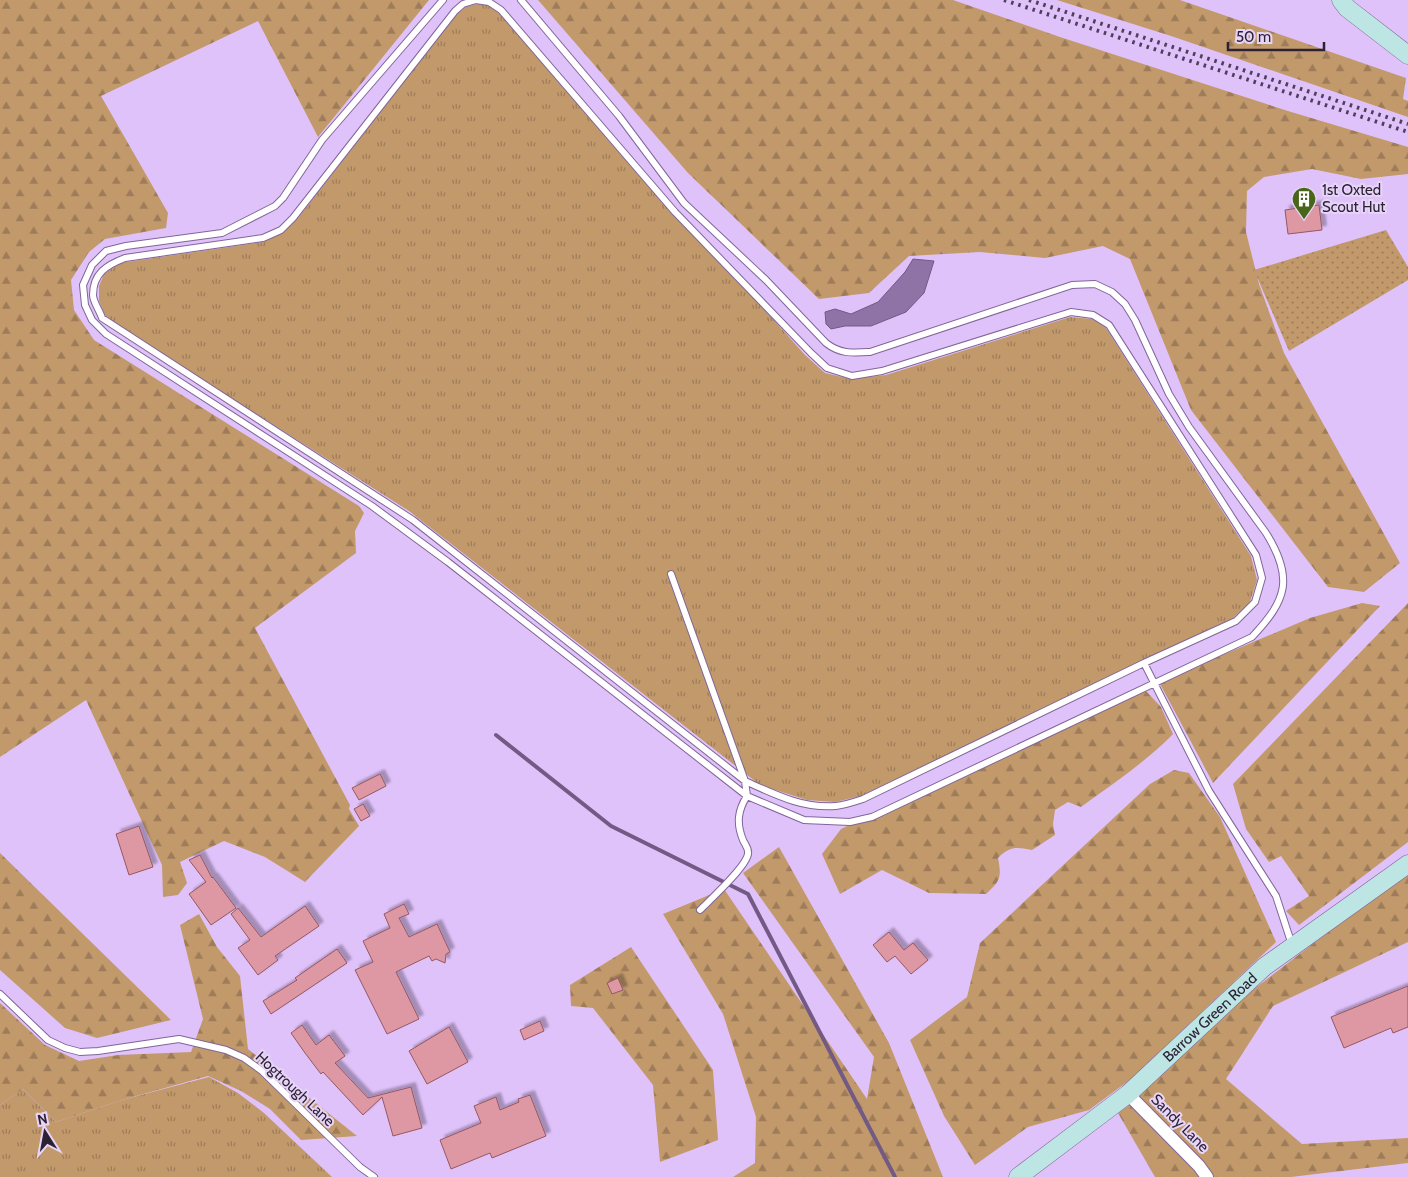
<svg xmlns="http://www.w3.org/2000/svg" width="1408" height="1177" font-family="Cabin,sans-serif">
  <defs>
    <pattern id="grass-tufts" width="24" height="20" patternUnits="userSpaceOnUse" patternTransform="scale(1.25)"><rect width="24" height="20" fill="#c2996b"/><path d="M3 7l-1-3M5 7V3M7 7l1-3M15 17l-1-3M17 17v-4M19 17l1-3" fill="none" stroke="#9e7c59"/></pattern>
    <pattern id="forest-firs" width="22" height="20" patternUnits="userSpaceOnUse" patternTransform="scale(1.25)"><rect width="22" height="20" fill="#c2996b"/><path d="M5 1l3.5 6h-7zM16 11l3.5 6h-7z" fill="#9e7c59"/></pattern>
    <pattern id="garden-dots" width="8" height="8" patternUnits="userSpaceOnUse" patternTransform="scale(1.25)"><rect width="8" height="8" fill="#c2996b"/><path d="M2 2h.1M6 6h.1" fill="none" stroke="#9e7c59" stroke-width="1.8" stroke-linecap="round"/></pattern>
    <filter id="shadow"><feDropShadow dx="4.5" dy="-4.5" stdDeviation="1" flood-color="#0004"/></filter>
  </defs>
  <rect width="100%" height="100%" fill="#e0c2fb"/>
  <path fill="url(#grass-tufts)" d="M477 4 489 5 499 12 805 355 825 373 851 379 886 375 1070 317 1092 319 1106 328 1251 556 1257 580 1250 602 1233 618 861 796 835 802 807 800 760 785 409 511 127 332 105 315 99 301V286L104 274 120 263 263 242 283 233 298 218 457 14 466 7Z
    M209 1077 238 1093 264 1113 332 1177H0V1105L23 1089 56 1122 122 1100Z"/>
  <path fill="url(#forest-firs)" d="M0 0H429L318 137 258 21 101 96 168 213 166 228 105 239 89 252 71 280 74 310 94 340 359 506 364 513 355 531 356 553 255 628 350 805 349 809 359 826 305 882 265 857 224 841 180 862 187 883 178 895 163 897 162 865 86 700 0 757Z
    M538 0H953L1060 37 1288 111 1408 147V174L1361 179 1312 169 1264 177 1247 191 1246 232 1259 284 1284 353 1400 563 1364 592 1328 587 1191 410 1130 259 1103 246 1045 258 980 252 909 256 869 293 819 299 688 173Z
    M1057 0H1180L1406 78 1403 99 1408 101V117L1171 36Z
    M1362 603 1380 606 1213 783 1159 682 1310 618Z
    M1408 603V842L1299 925 1286 911 1309 896 1281 856 1269 862 1246 829 1233 784Z
    M1145 690 1161 707 1173 734C1146 762 1112 784 1081 807L1068 802 1055 810 1053 824 1055 835 1032 850C1016 847 1010 846 998 858 1002 878 1000 881 986 894L929 893 882 870 840 894 822 854 841 829 1055 727Z
    M1174 770 1189 773 1220 817 1276 942 1131 1079 1089 1110 1028 1127 975 1165 944 1116 910 1040 967 997 980 943 1150 784Z
    M779 847 889 1043 943 1177H733L755 1163 756 1117 723 1014 663 914 724 889 867 1099 874 1057 743 873Z
    M0 853 171 1020 97 1038 65 1028 0 970Z
    M1408 874V942L1273 1006 1226 1079 1302 1144 1408 1138V1163L1291 1177H1155L1118 1113 1241 999 1349 916Z
    M199 914 217 947 240 976 248 1049 357 1136 301 1140 270 1109 241 1091 208 1076 122 1100 56 1122 23 1089 0 1105V1003L45 1045 79 1061 118 1055 191 1052 203 1019 180 925Z
    M631 947 713 1070 718 1140 660 1162 653 1085 593 1008 571 1006 570 985Z"/>
  <path fill="url(#garden-dots)" d="M1386 230 1408 267V280L1289 351 1254 270Z"/>
  <path fill="#8f73a6" stroke="#725a84" d="M913 259 934 261 924 293 906 312 871 326H845L831 329 826 324 825 312 835 309 851 314 878 302 905 272Z"/>
  <g fill="none" stroke-linecap="round" stroke-linejoin="round">
    <path stroke="#725a84" stroke-width="4" d="M496 735 611 826 748 894 895 1177"/>
  </g>
  <path fill="#dd98a3" stroke="#955762" filter="url(#shadow)" d="M1319 205 1322 230 1288 234 1285 210Z
    M380 774 386 786 359 800 352 788Z
    M363 804 370 816 361 821 354 809Z
    M139 826 153 867 129 875 116 834Z
    M200 855 212 878 213 877 236 908 211 925 189 894 206 882 189 860Z
    M404 904 409 914 399 918 409 937 437 924 450 952 446 954 445 963 436 959 432 961 429 956 396 972 419 1019 387 1034 355 970 373 962 363 941 390 928 384 914Z
    M305 906 319 926 275 956 278 960 258 975 238 948 250 940 231 914 238 908 261 937Z
    M889 932 904 950 913 943 928 960 911 974 895 956 887 962 873 945Z
    M337 949 347 963 271 1014 263 1001 297 980 295 978Z
    M618 978 623 990 612 994 607 983Z
    M1408 986V1027L1393 1033 1391 1028 1344 1048 1331 1017Z
    M540 1021 544 1031 524 1040 520 1030Z
    M302 1025 316 1045 329 1035 345 1056 335 1063 368 1098 411 1087 422 1128 393 1136 382 1097 363 1115 323 1072 321 1074 305 1053 291 1033Z
    M449 1027 468 1062 427 1084 409 1051Z
    M530 1095 546 1136 492 1158 490 1153 451 1169 440 1140 481 1123 474 1106 496 1097 500 1110 519 1102 518 1099Z"/>
  <g fill="none" stroke-linecap="round" stroke-linejoin="round">
    <defs>
      <path id="lane" d="M443 0 322 140 283 198 275 206 222 233 126 246 106 251 92 265 83 285 85 305 92 320 106 334 372 506 448 562 747 796 804 820 850 822 872 817 1252 637C1287 600 1294 578 1266 533L1189 427 1169 394 1135 320 1125 304 1112 292 1095 284 1072 285 870 352C852 353 840 354 826 343L766 280 684 203 619 116 521 0
        M476 0 463 4 455 11 293 218 281 230 263 238 125 258C107 265 93 273 93 295 93 302 100 311 102 318L413 520 745 781C774 794 803 809 836 806 845 805 854 802 863 799L1144 663 1236 621 1255 602 1262 578 1256 555 1109 325 1093 315 1071 312 882 371 852 376 827 368 811 353 675 212 501 10 489 2 476 0
        M671 574 745 781 747 796C738 810 736 823 743 840 745 845 749 848 748 854 746 867 711 899 700 910
        M1144 663 1209 791 1276 896 1292 945
        M0 994 48 1040 65 1048 80 1052 98 1051 179 1039 226 1050 244 1058 262 1071 360 1167 374 1177"/>
      <path id="street" d="M1128 1094 1199 1166 1207 1177"/>
      <g id="secondary">
        <path d="M1341 0 1347 8 1408 55"/>
        <path id="s1" d="M1018 1177 1128 1094 1264 967 1408 864"/>
      </g>
    </defs>
    <use href="#lane" stroke="#816598" stroke-width="8"/>
    <use href="#street" stroke="#816598" stroke-width="14"/>
    <use href="#secondary" stroke="#816598" stroke-width="19"/>
    <use href="#lane" stroke="#fff" stroke-width="6"/>
    <use href="#street" stroke="#fff" stroke-width="12"/>
    <use href="#secondary" stroke="#bce5e3" stroke-width="18"/>
    <path stroke="#4e3f5a" stroke-width="4" stroke-dasharray="2.5 5" stroke-linecap="butt" d="M1004 0 1408 132
      M1029 0 1408 124"/>
  </g>
  <defs>
    <symbol id="building-pin" viewBox="-11 -11 22 30"><path d="M0 17L-7.5 6A9.5 9.5 0 1 1 7.5 6Z" fill="#48661a" stroke="#e7d5f7"/><path d="M-4-6H4V6H1V3H-1V6H-4ZM-2.5-4.3h1.7v1.8h-1.7ZM.8-4.3h1.7v1.8H.8ZM-2.5-1h1.7V.8h-1.7ZM.8-1h1.7V.8H.8Z" fill="#fff"/></symbol>
  </defs>
  <g fill-rule="evenodd">
    <use href="#building-pin" x="1290" y="185" width="28" height="38"/>
  </g>
  <g text-anchor="middle" dominant-baseline="central" stroke-width="4" stroke-linejoin="round" paint-order="stroke">
    <g font-size="15" fill="#2d2136" stroke="#e7d5f7" text-anchor="start">
      <text x="1322" y="190">1st Oxted<tspan x="1322" dy="17">Scout Hut</tspan></text>
    </g>
    <g font-size="15" fill="#2d2136" stroke="#e7d5f7">
      <text stroke="none"><textPath href="#s1" startOffset="250">Barrow Green Road</textPath></text>
      <text transform="translate(295 1089) rotate(43)">Hogtrough Lane</text>
      <text transform="translate(1180 1123) rotate(45)">Sandy Lane</text>
    </g>
  </g>
  <g transform="translate(45 1132) rotate(349)" stroke="#e7d5f7" stroke-width="4" paint-order="stroke">
  <path d="M0-4L9 19L0 12L-9 19Z" fill="#2d2136"/>
  <text y="-8" font-size="14" font-weight="bold" text-anchor="middle" fill="#2d2136">N</text>
  </g>
  <path d="M1228 42v8h96v-8" fill="none" stroke="#2d2136" stroke-width="2.5"/>
  <text x="1236" y="42" font-size="15" fill="#2d2136" stroke="#e7d5f7" stroke-width="4" paint-order="stroke">50 m</text>
</svg>
